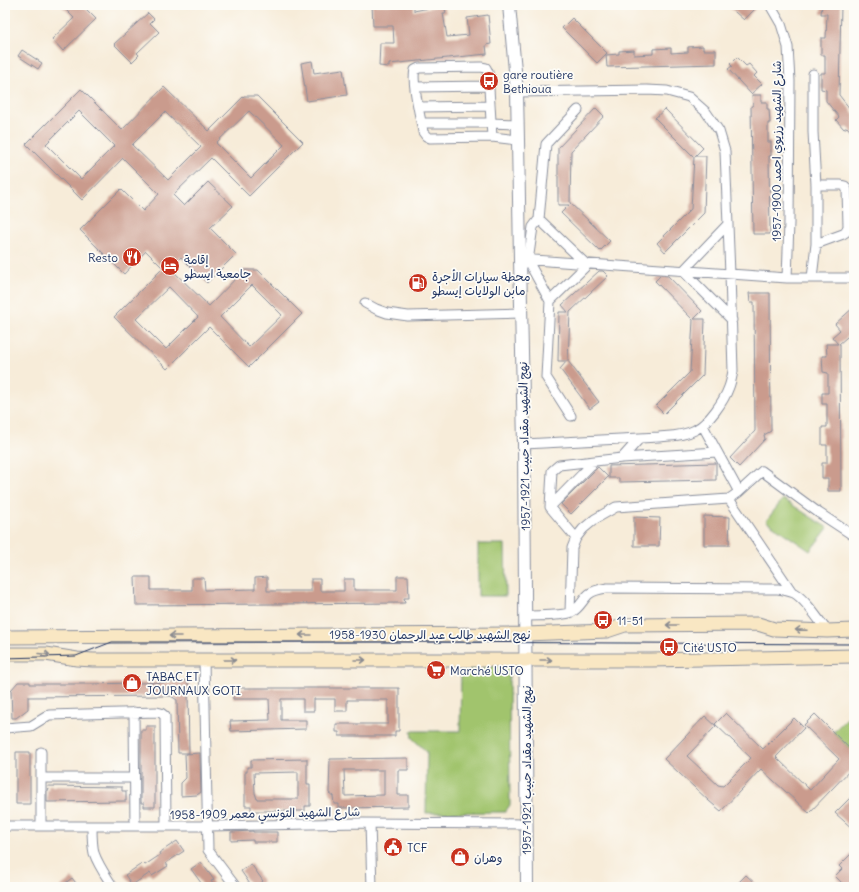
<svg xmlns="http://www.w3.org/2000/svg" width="859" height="892" font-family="Delius,'Playpen Sans Arabic',sans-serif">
  <rect width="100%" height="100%" fill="#fdfcf7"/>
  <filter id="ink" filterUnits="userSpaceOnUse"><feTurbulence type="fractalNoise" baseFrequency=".025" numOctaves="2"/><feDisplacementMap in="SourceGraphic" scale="8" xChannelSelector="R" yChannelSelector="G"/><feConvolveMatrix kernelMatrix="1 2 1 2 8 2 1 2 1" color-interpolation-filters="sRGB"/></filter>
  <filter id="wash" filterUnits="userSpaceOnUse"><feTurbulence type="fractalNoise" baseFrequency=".012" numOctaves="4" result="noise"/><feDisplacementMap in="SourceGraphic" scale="16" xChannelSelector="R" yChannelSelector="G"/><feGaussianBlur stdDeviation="0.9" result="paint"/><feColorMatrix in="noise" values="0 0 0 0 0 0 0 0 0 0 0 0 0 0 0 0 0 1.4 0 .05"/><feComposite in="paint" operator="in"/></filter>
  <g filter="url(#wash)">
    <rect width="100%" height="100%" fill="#f7ecd9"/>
    <path fill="#a1c46d" stroke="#5e7a66" d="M783 499 828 528 810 551 766 521Z
      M478 544H505L506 596H478Z
      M461 665H509L510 805 505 812 426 813 427 752 412 738 411 731H460Z
      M850 715 854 719V747L851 750 833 732Z"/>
    <g id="blocks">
      <path fill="#ca9b8d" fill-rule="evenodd" d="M61 5H82L96 19 63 51 52 39 74 18Z
        M372 5H414V11L444 5 446 13H443L447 37 469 35 467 18 488 15 491 44 486 45 487 54 389 64V67L379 66 380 43H394L393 26H373Z
        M727 5H751L755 9 744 20Z
        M822 5H841L839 95 854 114V135L847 127 844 129 836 120 839 117 826 101V90L821 89V73H825V55H821V38H826L827 14H821Z
        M148 13 154 19 150 23 159 32 137 53 139 55 132 62 114 44Z
        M572 18 607 53 597 63 562 28Z
        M703 46V50H716V64L607 67 606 55 619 54V51L634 50V55L653 54V49L671 48V53L688 52V47Z
        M22 50 42 63 38 69 18 56Z
        M737 57 746 66 749 64 757 73 754 76 762 84 751 94 728 69 732 66 730 64Z
        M312 61 314 73 343 69 347 95 307 101 301 63Z
        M164 87 209 131 244 96H257L303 142 249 196 211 158 173 195 184 206 208 182 233 206 210 228 236 254 207 283 181 257 170 268 209 306 244 270H258L302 314 249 367 209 327 167 369 114 317 163 268 146 251 124 274 80 230 121 189 143 211 159 194 123 158 82 200 26 144 81 89 122 130ZM79 111 114 146 81 179 46 144ZM249 111 284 145 251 178 216 143ZM165 112 201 147 168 180 132 145ZM252 285 282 315 249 347 220 317ZM169 287 198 317 166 349 136 319Z
        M752 95H761V102H767V109H769L770 123H768V142H771V156H769L770 234H753L751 106H753Z
        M596 108 604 116 571 151 570 203 610 241 600 251 561 213 569 205H558V148Z
        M665 109 703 148 695 156H706L704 213 665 252 657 243 691 209 694 157 655 118Z
        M599 271H603L608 276 570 312 568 361 599 402 590 409 560 369 567 361H558L559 312H568L562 305Z
        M661 275 668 276 702 311 694 319H705L703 375 664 414 656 406 690 372 693 320 655 281Z
        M749 293H770L771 431 764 435 765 439 739 467 730 458 755 431 754 302H750Z
        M854 307V331L839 344H840L841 491H828V478H822V463H827V445H822V427H827V404H822V393H828V373L823 372 822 356H827L826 344H838L832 337 840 330 835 324Z
        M716 463V480L619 482V478H609V466Z
        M598 467 608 477 571 514 561 504Z
        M704 516 730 517 729 545H704Z
        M634 517 660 518 659 546H634Z
        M397 576H408L409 598H404L405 603 136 605 135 577H151V590H192V578H204L205 590 255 589V578L267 577V591H311V579H320V591H344V579H354V590H397Z
        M185 680 190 686 188 691 189 753H178L177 700 171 696 28 697V709L16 718H12L11 690 18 682H30V684H90L183 682Z
        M233 688H399V731H395V736H339V732H336V724H388V700H347V711H335V699H314V711H303V699H281V720H306V729L231 731 230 721 270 720 269 699H233Z
        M726 713 763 749 794 718 804 728 776 757 810 790 839 759 804 725 815 714 854 753V766L809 813 761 769 721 811 709 801 664 759 705 716 716 726 687 756 718 785 723 786 751 758 715 724Z
        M146 726H155V807H144V803H141V730H146Z
        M16 752H30V804H16Z
        M200 753 201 792 197 795 181 796V783L186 778 185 754Z
        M408 758V770H398V795H408V807L339 808V804H334L333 796 329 793 330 759ZM344 770H384V795L345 796Z
        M307 759V784H310V806H305V811H251V806H245V772H247V767H251V760ZM298 772V799H257L255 793 254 773Z
        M48 786 122 787V791H126V801L47 802V790H49Z
        M854 794V830L835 813Z
        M253 831V832H277V842H253V840L231 841V832Z
        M177 841 184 851 166 863 168 866 152 876 150 873 132 885 125 875 143 863 145 865 160 855 159 853Z
        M854 851V887H846L835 876 842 869 839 866Z
        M201 862 214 880 211 881 215 887H204L191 869Z
        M251 864 263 881 261 883 264 887H252L241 871Z
        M746 875 759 887H734Z
        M72 878 79 887H60Z"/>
    </g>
  </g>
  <g filter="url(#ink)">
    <use href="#blocks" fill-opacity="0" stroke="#898e9c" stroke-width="1"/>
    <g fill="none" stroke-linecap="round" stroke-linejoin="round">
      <defs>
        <path id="minor" d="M770 5 781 24 788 47 790 81 789 223 787 278
          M415 87 488 86
          M517 92 647 90 667 91 689 97 706 112 719 131 725 151 730 274 733 371C732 376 731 382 729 387 724 401 709 423 695 430 684 436 671 436 659 437L524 444
          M419 107 490 106
          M422 123H491L518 124
          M492 137 488 72 486 68 481 67 419 68 415 70C411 81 421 119 423 132L426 136 430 138 492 137 518 140
          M816 185H841L845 186 847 190 848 226 846 232 843 234 816 244
          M539 219 533 227 528 261 550 301 546 377 571 416
          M728 224 683 271 732 320
          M520 259 787 278H854
          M812 278 816 244V185L813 132V74
          M550 301 587 265 539 219 546 144 578 110
          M365 303 376 309 387 313 408 316 521 313
          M703 426 739 492
          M622 458 717 452
          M729 499 739 492 762 471 819 513 854 536
          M550 507 595 461
          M576 538 550 507 552 471 559 465 622 458 640 438
          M570 612 572 548 576 538 583 529 595 519 616 507 729 499 792 592
          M525 616C539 615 559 617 572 612 580 608 583 599 589 594 594 590 601 589 607 588L778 589C784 590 789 591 794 593 805 599 819 620 827 631
          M204 660 208 850 236 887
          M134 712 135 826
          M5 728 31 726 49 715 157 712 161 713 165 716 166 826
          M41 752V826
          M41 778H134
          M370 824 372 887
          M5 826H208L359 823 526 824
          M92 827C92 835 92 844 94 853 98 865 106 876 113 887"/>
        <path id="tertiary" d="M509 5 517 92 518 140 520 259 524 444 527 887"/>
        <path id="secondary" d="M5 637 525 634 607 631 625 625 758 624 774 629 827 631 854 630
          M5 654H46L77 659 93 660H651L854 656"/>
      </defs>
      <use href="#minor" stroke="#898e9c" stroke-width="11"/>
      <use href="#tertiary" stroke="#898e9c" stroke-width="14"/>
      <use href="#secondary" stroke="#898e9c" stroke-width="15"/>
      <use href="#minor" stroke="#fff" stroke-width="9"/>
      <use href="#tertiary" stroke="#fff" stroke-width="12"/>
      <use href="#secondary" stroke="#f9e7c3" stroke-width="13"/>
      <path stroke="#1b2f5e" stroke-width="1" d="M5 658 76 656 112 642H390L854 644"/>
    </g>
    <defs><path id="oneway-shaft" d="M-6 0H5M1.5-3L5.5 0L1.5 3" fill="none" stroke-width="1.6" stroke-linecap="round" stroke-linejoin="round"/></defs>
    <g stroke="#8a8b90">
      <use href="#oneway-shaft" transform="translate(672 625) rotate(180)"/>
      <use href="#oneway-shaft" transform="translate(801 630) rotate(-178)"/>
      <use href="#oneway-shaft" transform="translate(305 635) rotate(180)"/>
      <use href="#oneway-shaft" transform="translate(175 636) rotate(180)"/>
      <use href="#oneway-shaft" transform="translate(44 654) rotate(5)"/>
      <use href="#oneway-shaft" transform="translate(230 660)"/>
      <use href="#oneway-shaft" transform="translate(360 660)"/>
      <use href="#oneway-shaft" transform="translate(546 660)"/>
    </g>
  </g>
  <defs>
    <symbol id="bus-disc" viewBox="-11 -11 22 22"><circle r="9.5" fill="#c8321e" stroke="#fdfcf7"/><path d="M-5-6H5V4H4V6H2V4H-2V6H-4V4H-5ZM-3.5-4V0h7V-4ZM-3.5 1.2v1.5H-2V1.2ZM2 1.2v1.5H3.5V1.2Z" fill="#fff"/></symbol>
    <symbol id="restaurant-disc" viewBox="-11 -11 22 22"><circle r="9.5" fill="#c8321e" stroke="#fdfcf7"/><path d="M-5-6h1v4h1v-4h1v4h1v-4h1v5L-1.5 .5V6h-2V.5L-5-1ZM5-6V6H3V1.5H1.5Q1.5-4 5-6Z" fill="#fff"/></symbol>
    <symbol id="hotel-disc" viewBox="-11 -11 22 22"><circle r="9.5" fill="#c8321e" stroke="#fdfcf7"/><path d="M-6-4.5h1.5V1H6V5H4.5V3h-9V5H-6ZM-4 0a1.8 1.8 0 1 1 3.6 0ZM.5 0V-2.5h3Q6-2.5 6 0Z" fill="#fff"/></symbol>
    <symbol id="fuel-disc" viewBox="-11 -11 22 22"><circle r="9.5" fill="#c8321e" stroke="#fdfcf7"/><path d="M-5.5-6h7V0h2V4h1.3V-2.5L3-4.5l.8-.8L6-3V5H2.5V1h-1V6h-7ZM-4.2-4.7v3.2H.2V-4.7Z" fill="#fff"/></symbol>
    <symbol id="supermarket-disc" viewBox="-11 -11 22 22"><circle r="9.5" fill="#c8321e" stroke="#fdfcf7"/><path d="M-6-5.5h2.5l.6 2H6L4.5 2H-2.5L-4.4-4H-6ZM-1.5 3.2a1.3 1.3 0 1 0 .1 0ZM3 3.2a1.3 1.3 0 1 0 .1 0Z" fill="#fff"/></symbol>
    <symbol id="shop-disc" viewBox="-11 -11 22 22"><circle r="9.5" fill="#c8321e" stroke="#fdfcf7"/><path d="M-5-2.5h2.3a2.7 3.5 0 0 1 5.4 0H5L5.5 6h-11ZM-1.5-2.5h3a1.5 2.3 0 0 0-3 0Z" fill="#fff"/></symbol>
    <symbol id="civic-disc" viewBox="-11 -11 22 22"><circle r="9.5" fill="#c8321e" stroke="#fdfcf7"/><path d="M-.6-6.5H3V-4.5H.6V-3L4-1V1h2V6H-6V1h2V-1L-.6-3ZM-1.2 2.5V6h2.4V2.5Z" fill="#fff"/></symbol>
  </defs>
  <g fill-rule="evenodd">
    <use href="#bus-disc" x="478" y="70" width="22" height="22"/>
    <use href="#restaurant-disc" x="121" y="246" width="22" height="22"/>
    <use href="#hotel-disc" x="159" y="255" width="22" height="22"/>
    <use href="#fuel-disc" x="407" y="272" width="22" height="22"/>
    <use href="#bus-disc" x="592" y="609" width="22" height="22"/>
    <use href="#bus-disc" x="658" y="636" width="22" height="22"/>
    <use href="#supermarket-disc" x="425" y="659" width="22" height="22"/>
    <use href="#shop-disc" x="121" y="672" width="22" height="22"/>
    <use href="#civic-disc" x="382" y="836" width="22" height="22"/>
    <use href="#shop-disc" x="449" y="846" width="22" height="22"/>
  </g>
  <g text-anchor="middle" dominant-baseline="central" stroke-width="3.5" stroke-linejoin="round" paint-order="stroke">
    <g font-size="12" fill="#1b2f5e" stroke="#fdfcf7" text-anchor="start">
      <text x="503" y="74">gare routière<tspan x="503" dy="14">Bethioua</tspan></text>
      <text x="118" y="257" text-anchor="end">Resto</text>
      <text x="184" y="259">إقامة<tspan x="184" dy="14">جامعية ايسطو</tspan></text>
      <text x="432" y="276">محطة سيارات الأجرة<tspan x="432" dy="14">مابن الولايات إيسطو</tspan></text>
      <text x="617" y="620">11-51</text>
      <text x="683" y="647">Cité USTO</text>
      <text x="450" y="670">Marché USTO</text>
      <text x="146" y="676">TABAC ET<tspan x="146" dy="14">JOURNAUX GOTI</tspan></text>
      <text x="407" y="847">TCF</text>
      <text x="474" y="857">وهران</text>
    </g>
    <g font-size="12" fill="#1b2f5e" stroke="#fdfcf7">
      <text transform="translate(776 151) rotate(-90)">شارع الشهيد رزيوي احمد 1900-1957</text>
      <text transform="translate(524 446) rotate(-91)">نهج الشهيد مقداد حبيب 1921-1957</text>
      <text x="430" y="634">نهج الشهيد طالب عبد الرحمان 1930-1958</text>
      <text transform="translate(526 770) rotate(-90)">نهج الشهيد مقداد حبيب 1921-1957</text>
      <text transform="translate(265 813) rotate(-1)">شارع الشهيد التونسي معمر 1909-1958</text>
    </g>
  </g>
  <rect width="859" height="892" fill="none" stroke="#fdfcf7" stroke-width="20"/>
</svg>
